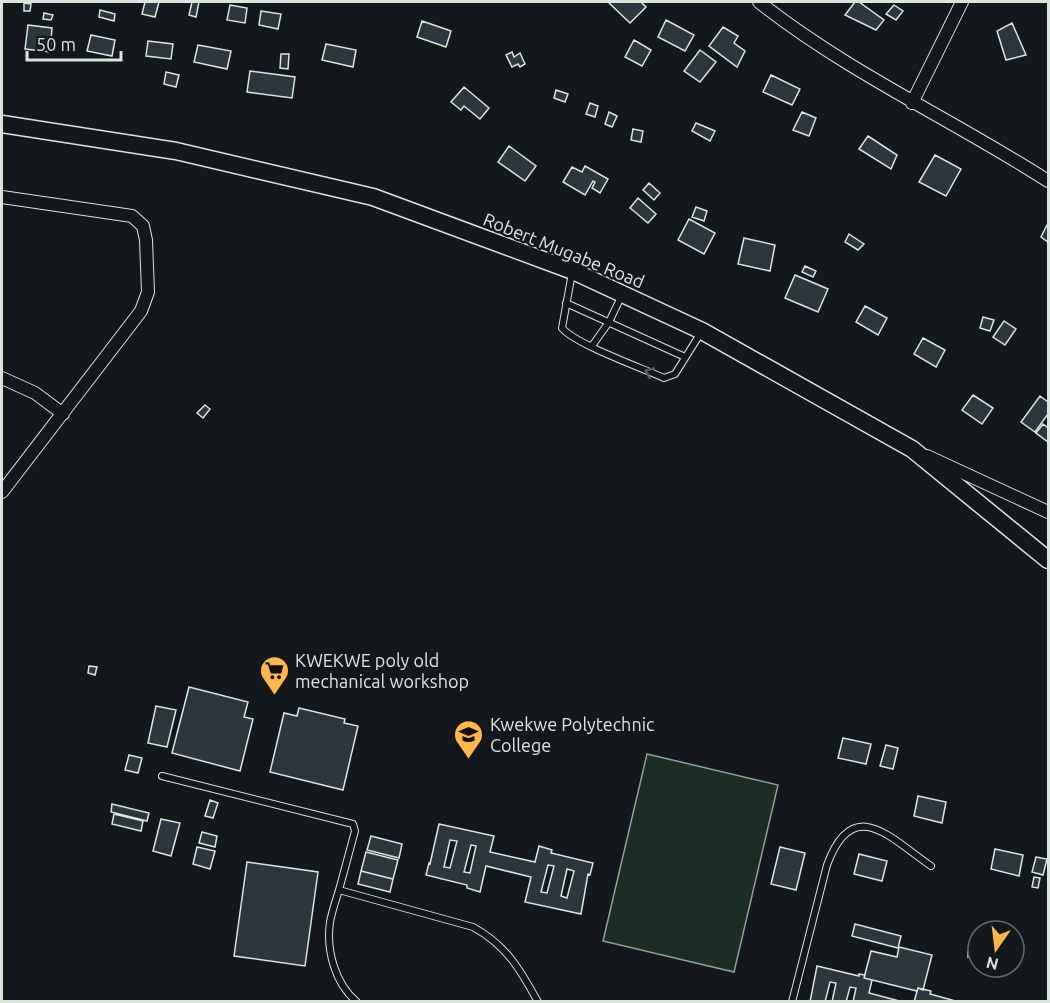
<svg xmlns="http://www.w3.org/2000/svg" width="1050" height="1003" font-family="Ubuntu,sans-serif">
  <rect width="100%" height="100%" fill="#14181c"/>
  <path fill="#1a2d24" stroke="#939e99" stroke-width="1.5" d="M647 754 778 785 734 972 603 941Z"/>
  <path fill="#2c363c" stroke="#d8e6dc" stroke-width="1.5" fill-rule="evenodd" d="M145 2H159L155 17 142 14Z
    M192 2H199L196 17 189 15Z
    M608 2H641L646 7 630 23Z
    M855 2H859L884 20 876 30 845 15Z
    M24 3 31 4 30 11H24Z
    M230 5 247 8 245 23 227 20Z
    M894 5 903 11 896 20 886 14Z
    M100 10 115 14 114 21 99 17Z
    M261 11 281 14 278 29 259 25Z
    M44 13 53 15 51 20 43 19Z
    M666 20 694 35 685 51 658 37Z
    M422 21 451 31 446 47 417 37Z
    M1012 23 1026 55 1006 60 997 31Z
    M28 25 52 28 50 52 25 49Z
    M723 27 738 36 734 43 745 51 737 67 709 46Z
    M91 35 115 40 112 56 87 51Z
    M634 40 651 50 642 66 625 57Z
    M148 41 173 44 171 59 146 56Z
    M326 44 356 50 353 67 322 60Z
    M198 45 231 51 227 69 194 62Z
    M700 50 716 62 700 82 684 71Z
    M512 52 514 57 520 53 525 64 520 67 518 64 512 67 506 55Z
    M281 54H289L288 69 280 68Z
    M250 71 295 77 292 98 247 92Z
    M166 72 179 75 176 87 164 84Z
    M771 75 800 89 792 105 763 92Z
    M464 87 489 108 480 119 464 106 461 110 451 102Z
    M556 90 568 94 565 102 554 98Z
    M590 103 598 106 595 117 586 114Z
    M609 112 617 116 612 127 605 124Z
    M802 112 816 118 809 136 793 130Z
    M696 123 715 131 710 141 692 131Z
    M633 129 643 131 641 142 631 140Z
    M868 136 897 155 891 169 859 149Z
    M509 146 536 166 525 181 498 162Z
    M935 155 961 169 946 196 919 182Z
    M585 166 608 179 600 193 592 188 595 182 593 181 585 195 563 182 572 167 582 172Z
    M649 183 660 193 654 200 643 190Z
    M638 198 656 214 648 223 630 208Z
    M696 207 707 211 704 221 692 217Z
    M689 219 715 233 704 254 678 240Z
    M1048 223V242L1041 237Z
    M849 234 864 244 858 250 845 242Z
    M744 238 775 245 770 271 738 264Z
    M805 266 816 271 813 277 802 272Z
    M795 275 828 289 818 312 785 298Z
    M865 306 887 318 878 335 856 322Z
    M983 317 994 320 990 331 980 328Z
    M1004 321 1016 329 1005 345 993 337Z
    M923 338 945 350 936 367 914 354Z
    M973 395 993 408 982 424 962 410Z
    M1040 396 1048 402V414L1035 432 1021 422Z
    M205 405 210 409 203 418 197 413Z
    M1043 424 1048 428V442L1036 433Z
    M89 666 97 667 95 675 88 673Z
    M189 687 248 702 244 717 253 719 240 771 172 753Z
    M156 706 176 710 167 747 148 743Z
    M299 708 345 719 344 723 358 726 343 790 270 772 284 713 297 716Z
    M843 738 871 744 866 764 838 758Z
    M886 745 898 748 893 769 880 766Z
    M129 755 142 758 138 773 125 770Z
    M918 796 946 802 942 823 914 816Z
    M210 800 218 803 213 818 205 816Z
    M112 804 149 813 147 821 111 812Z
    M114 814 143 821 141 831 112 824Z
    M161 819 180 823 171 856 153 851Z
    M439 824 494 836 490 852 535 862 539 846 552 850 551 853 593 863 590 875 588 874 581 914 525 902 531 877 486 866 480 892 467 888V885L426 875 429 863 430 864ZM450 840 457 841 450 868 444 867ZM471 845 476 846 470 873 464 872ZM548 865 554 866 547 893 541 892ZM567 869 574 871 567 898 561 896Z
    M202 832 217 836 215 847 199 843Z
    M371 836 402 844 399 858 367 850Z
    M197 847 215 851 210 869 193 864Z
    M780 847 805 853 796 890 771 884Z
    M995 849 1023 855 1019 876 991 869Z
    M366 852 398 860 393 879 361 871Z
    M859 854 887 861 882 881 854 874Z
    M1036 857 1047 859 1043 875 1032 872Z
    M247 862 318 872 305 966 234 956Z
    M361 871 393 879 390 892 358 884Z
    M1034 877 1040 878 1038 888 1032 887Z
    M855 924 901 936 898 948 852 936Z
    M899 947 932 955 923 990 918 988 917 991 864 978 871 951 897 957Z
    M968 952 978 953V958L968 957Z
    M817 966 859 976V974L865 975 864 978 872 980 869 993 903 1002H853L856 988 850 987 846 1002H832L836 983 830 982 825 1002H810Z
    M918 988 931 991 930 994 959 1002H914Z"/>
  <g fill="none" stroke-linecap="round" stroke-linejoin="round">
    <defs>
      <path id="service" d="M572 273 562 328C575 344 642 368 664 378L675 374 702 331
        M566 303 685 357
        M592 346 609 322 622 295
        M162 776 353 824 355 831 339 890
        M357 1002C335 984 326 950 330 922 332 911 336 900 339 890L473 927C506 945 520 969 538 1002
        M792 1002 827 865C853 794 890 838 931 866"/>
      <path id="minor" d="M759 2C849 73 953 120 1048 181
        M912 103 962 2
        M2 197 132 216 143 226 146 240 148 292 141 311 2 492
        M2 378 35 393 63 414
        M927 456 1048 512"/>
      <path id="secondary" d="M2 124 176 151 373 197 573 271 702 331 912 449 1048 560"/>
    </defs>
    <use href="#service" stroke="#d8e6dc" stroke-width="8"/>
    <use href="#minor" stroke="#d8e6dc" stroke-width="14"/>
    <use href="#secondary" stroke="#d8e6dc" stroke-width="19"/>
    <use href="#service" stroke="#14181c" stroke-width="6"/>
    <use href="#minor" stroke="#14181c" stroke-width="12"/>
    <use href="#secondary" stroke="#14181c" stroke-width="16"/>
  </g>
  <defs><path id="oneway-chevron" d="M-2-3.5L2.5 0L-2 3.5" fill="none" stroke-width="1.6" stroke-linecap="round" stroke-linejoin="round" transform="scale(1.5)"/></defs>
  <use stroke="#59605f" href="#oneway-chevron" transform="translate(649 372) rotate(-156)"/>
  <defs>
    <symbol id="supermarket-pin" viewBox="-11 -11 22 30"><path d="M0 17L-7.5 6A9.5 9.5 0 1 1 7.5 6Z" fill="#ffb74d" stroke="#14181c"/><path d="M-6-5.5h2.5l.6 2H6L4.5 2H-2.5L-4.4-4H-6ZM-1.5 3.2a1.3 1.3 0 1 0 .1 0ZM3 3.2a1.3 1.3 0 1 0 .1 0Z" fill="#111"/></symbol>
    <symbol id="university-pin" viewBox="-11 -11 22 30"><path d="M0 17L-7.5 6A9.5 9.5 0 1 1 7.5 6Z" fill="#ffb74d" stroke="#14181c"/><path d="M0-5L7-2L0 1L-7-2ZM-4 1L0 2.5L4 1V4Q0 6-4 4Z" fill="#111"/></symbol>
  </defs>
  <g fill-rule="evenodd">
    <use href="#supermarket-pin" x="258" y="654" width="33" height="45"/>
    <use href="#university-pin" x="452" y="718" width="33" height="45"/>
  </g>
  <g text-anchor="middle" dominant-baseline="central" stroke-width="4.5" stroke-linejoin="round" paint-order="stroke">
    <g font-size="18" fill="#d8e6dc" stroke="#14181c">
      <text transform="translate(564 250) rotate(22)">Robert Mugabe Road</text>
    </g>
    <g font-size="18" fill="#d8e6dc" stroke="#14181c" text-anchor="start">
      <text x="295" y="660">KWEKWE poly old<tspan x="295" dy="21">mechanical workshop</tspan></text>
      <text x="490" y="724">Kwekwe Polytechnic<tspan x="490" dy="21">College</tspan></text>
    </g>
  </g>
  <rect width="1050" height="1003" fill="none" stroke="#d8e6dc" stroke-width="6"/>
  <g transform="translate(996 949) rotate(194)"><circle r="28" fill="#14181c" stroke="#626a69" stroke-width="1.5"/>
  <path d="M0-4.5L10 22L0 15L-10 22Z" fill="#ffb74d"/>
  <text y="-9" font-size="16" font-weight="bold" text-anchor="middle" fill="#d8e6dc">N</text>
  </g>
  <path d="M27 51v9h94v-9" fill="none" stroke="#d8e6dc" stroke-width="3"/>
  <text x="36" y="51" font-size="18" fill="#d8e6dc" stroke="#14181c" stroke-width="4.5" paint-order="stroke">50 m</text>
</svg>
